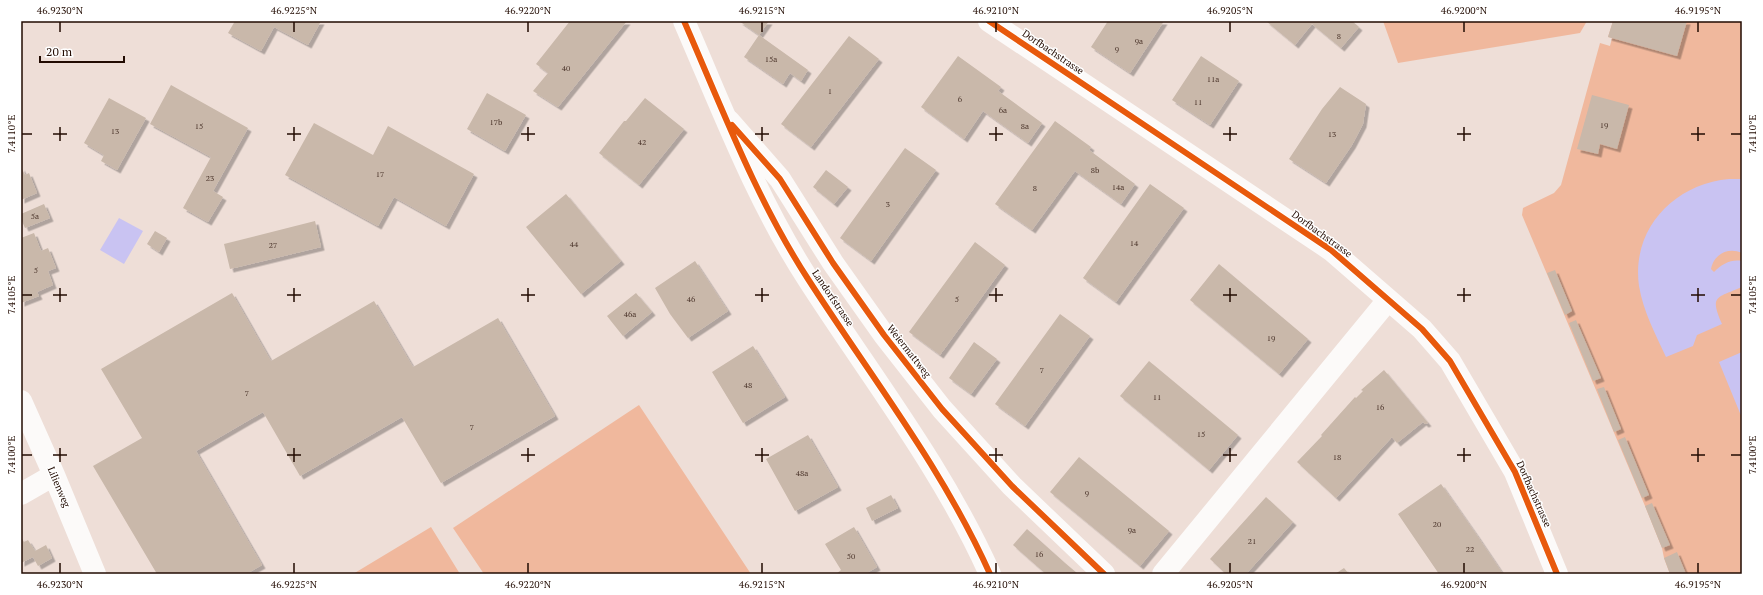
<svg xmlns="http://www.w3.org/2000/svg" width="1763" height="595" font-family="'PT Serif',serif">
  <defs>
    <filter id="shadow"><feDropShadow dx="3.5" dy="3.5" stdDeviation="0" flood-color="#0004"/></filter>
  </defs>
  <rect width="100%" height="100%" fill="#eeded7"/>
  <path fill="#f0b89d" d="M1383 21H1587L1580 33 1398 63Z
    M1613 21H1742V574H1670L1664 558 1662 548 1645 506 1522 215 1523 208 1554 193 1561 185 1600 43 1610 46 1612 38 1608 37Z
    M639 405 751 574H484L453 528Z
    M431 527 460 574H353Z"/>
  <path fill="#c9c3f2" d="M1729 179H1742V253C1728 247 1714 254 1711 269L1714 272C1722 264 1731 259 1742 261V287C1717 298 1709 295 1722 324L1697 335 1693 346 1666 357C1656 335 1643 311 1639 286 1631 229 1674 184 1729 179Z
    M119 218 143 231 124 264 100 250Z
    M1742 352V418L1719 362Z"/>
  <path fill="#c9b8aa" filter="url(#shadow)" d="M235 21H321L308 45 274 27 261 51 228 33Z
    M570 21H627L558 107 533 91 548 73 536 64Z
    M739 21H769L759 35Z
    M1108 21H1164L1130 73 1091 47Z
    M1266 21H1352L1359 27 1341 48 1312 24 1295 45Z
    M1613 21H1687L1677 56 1608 37Z
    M759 35 808 70 801 81 790 73 783 84 744 57Z
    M849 36 879 59 811 147 781 124Z
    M958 56 1001 87 998 91 1042 123 1028 143 983 111 964 139 921 107Z
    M1201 56 1239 81 1210 125 1172 100Z
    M171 85 248 128 213 191 223 197 208 222 183 208 211 157 150 124Z
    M1340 87 1366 104 1363 124 1352 145 1326 183 1289 159 1322 109Z
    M487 93 526 115 505 151 467 129Z
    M1592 95 1629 105 1617 149 1600 144 1598 154 1577 149Z
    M109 98 146 118 117 170 101 161 104 155 84 143Z
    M645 98 684 129 639 185 599 153 624 121H626Z
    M1055 121 1091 147 1089 150 1135 184 1121 204 1075 171 1032 230 995 204Z
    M314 123 373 155 388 126 474 174 446 226 394 197 378 226 285 175Z
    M905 148 936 170 871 261 840 238Z
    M21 167 25 175 29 173 37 193 21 200Z
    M826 170 848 187 834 204 813 187Z
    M1150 184 1184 208 1116 302 1083 278Z
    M566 194 621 261 581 294 526 227Z
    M44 204 50 218 25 228 21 219V214Z
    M315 221 321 247 230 269 224 244Z
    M155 231 167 238 159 252 147 244Z
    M34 233 41 251 48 248 56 268 48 271 53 285 37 292 39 296 21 303V238Z
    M975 242 1005 265 940 355 909 332Z
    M695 261 728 311 688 338 670 314 655 288Z
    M1219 264 1308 339 1279 374 1190 300Z
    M1555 270 1572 311 1565 315 1547 273Z
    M232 293 271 361 374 301 413 367 498 318 555 416 441 483 402 417 300 476 263 412 196 451 262 565 246 574H157L93 466 142 438 101 369Z
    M636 293 652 312 623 336 607 316Z
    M1060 314 1090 336 1025 426 995 404Z
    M1576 320 1601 378 1593 381 1569 323Z
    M974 342 997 359 971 394 949 378Z
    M753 346 785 397 743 423 712 372Z
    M1149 361 1238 435 1209 470 1120 396Z
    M1384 370 1428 423 1425 424 1423 422 1397 443 1392 437 1336 498 1297 462 1322 436 1321 435 1355 397 1356 398 1363 391 1361 390Z
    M1604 387 1621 429 1614 432 1597 389Z
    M808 435 838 487 795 511 766 459Z
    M1625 437 1649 495 1642 498 1618 440Z
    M1079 457 1169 531 1140 566 1050 492Z
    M1441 484 1476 534 1503 574H1439L1415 539 1398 514Z
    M891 495 898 508 872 521 866 508Z
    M1266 497 1293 522 1246 574H1226L1210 559Z
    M1652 503 1670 545 1662 548 1645 506Z
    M854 527 877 567 865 574H836L841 570 825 544Z
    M1027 529 1065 563 1078 574H1046L1013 545Z
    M21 537 24 542 28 540 35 551 46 545 52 558 38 566 33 557 21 563Z
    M1677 552 1686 574H1670L1664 558Z
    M1344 568 1349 574H1335Z"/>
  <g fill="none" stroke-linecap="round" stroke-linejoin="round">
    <path stroke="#fcfaf9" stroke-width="22" d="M989 21 1331 250 1422 329 1450 361 1515 472 1557 574
      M729 121 780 179 833 263 884 335 942 409 1012 486 1104 574
      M21 401 54 475 95 574
      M21 494 54 475
      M1163 574 1388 300"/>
    <path stroke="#fcfaf9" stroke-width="22" d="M684 21C722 108 756 199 808 279 871 377 942 467 990 574"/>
    <defs>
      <path id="cycleway" d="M684 21C722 108 756 199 808 279 871 377 942 467 990 574
        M989 21 1331 250 1422 329 1450 361 1515 472 1557 574
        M732 125 780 179 833 263 884 335 942 409 1012 486 1104 574"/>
    </defs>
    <use href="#cycleway" stroke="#fff" stroke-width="8"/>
    <use href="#cycleway" stroke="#e8590c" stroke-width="6"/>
  </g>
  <path fill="none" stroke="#220b02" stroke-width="1.5" d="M60 22V32M294 22V32M528 22V32M762 22V32M996 22V32M1230 22V32M1464 22V32M1698 22V32M60 127V141M294 127V141M528 127V141M762 127V141M996 127V141M1230 127V141M1464 127V141M1698 127V141M22 134H32M53 134H67M287 134H301M521 134H535M755 134H769M989 134H1003M1223 134H1237M1457 134H1471M1691 134H1705M1731 134H1741M60 288V302M294 288V302M528 288V302M762 288V302M996 288V302M1230 288V302M1464 288V302M1698 288V302M22 295H32M53 295H67M287 295H301M521 295H535M755 295H769M989 295H1003M1223 295H1237M1457 295H1471M1691 295H1705M1731 295H1741M60 448V462M294 448V462M528 448V462M762 448V462M996 448V462M1230 448V462M1464 448V462M1698 448V462M22 455H32M53 455H67M287 455H301M521 455H535M755 455H769M989 455H1003M1223 455H1237M1457 455H1471M1691 455H1705M1731 455H1741M60 563V573M294 563V573M528 563V573M762 563V573M996 563V573M1230 563V573M1464 563V573M1698 563V573"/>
  <g text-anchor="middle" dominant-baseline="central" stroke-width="3" stroke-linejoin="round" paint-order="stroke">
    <g font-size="8" fill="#4c362c">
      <text x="1339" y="36">8</text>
      <text x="1139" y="41">9a</text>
      <text x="1117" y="49">9</text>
      <text x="771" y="59">15a</text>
      <text x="566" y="68">40</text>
      <text x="1213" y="79">11a</text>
      <text x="830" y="91">1</text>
      <text x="960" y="99">6</text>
      <text x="1198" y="102">11</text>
      <text x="1003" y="110">6a</text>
      <text x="496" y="122">17b</text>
      <text x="1604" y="125">19</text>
      <text x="199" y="126">15</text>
      <text x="1025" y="126">8a</text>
      <text x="115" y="131">13</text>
      <text x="1332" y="134">13</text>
      <text x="642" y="142">42</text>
      <text x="1095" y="170">8b</text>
      <text x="380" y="174">17</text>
      <text x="210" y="178">23</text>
      <text x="1118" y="187">14a</text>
      <text x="1035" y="188">8</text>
      <text x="888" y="204">3</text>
      <text x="35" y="216">5a</text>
      <text x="1134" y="243">14</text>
      <text x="574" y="244">44</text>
      <text x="273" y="245">27</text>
      <text x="36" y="270">5</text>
      <text x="691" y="299">46</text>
      <text x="957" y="299">5</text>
      <text x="630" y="314">46a</text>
      <text x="1271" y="338">19</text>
      <text x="1042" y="370">7</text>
      <text x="748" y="385">48</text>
      <text x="247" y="393">7</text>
      <text x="1157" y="397">11</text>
      <text x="1380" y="407">16</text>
      <text x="472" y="427">7</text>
      <text x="1201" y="434">15</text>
      <text x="1337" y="457">18</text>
      <text x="802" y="473">48a</text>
      <text x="1087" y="493">9</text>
      <text x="1437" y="524">20</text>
      <text x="1132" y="530">9a</text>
      <text x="1252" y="541">21</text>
      <text x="1470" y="549">22</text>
      <text x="1039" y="554">16</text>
      <text x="851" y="556">50</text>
    </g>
    <g font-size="10" fill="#220b02" stroke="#fff">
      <text transform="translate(1053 52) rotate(34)">Dorfbachstrasse</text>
      <text transform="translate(1322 234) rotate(36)">Dorfbachstrasse</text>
      <text transform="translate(833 298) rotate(56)">Landorfstrasse</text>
      <text transform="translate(909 351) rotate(52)">Weiermattweg</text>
      <text transform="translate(59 487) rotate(67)">Lilienweg</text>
      <text transform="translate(1534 494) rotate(66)">Dorfbachstrasse</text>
    </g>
  </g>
  <rect width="1763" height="595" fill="none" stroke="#ffffff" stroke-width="44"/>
  <path d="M40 56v6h84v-6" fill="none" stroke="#220b02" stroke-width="2"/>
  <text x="46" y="56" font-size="12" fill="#220b02" stroke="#ffffff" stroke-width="3" paint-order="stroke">20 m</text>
  <rect x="22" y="22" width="1719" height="551" fill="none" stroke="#220b02" stroke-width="1.5"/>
  <g font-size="10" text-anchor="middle" fill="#220b02">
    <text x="60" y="14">46.9230°N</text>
    <text x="294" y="14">46.9225°N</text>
    <text x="528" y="14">46.9220°N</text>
    <text x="762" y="14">46.9215°N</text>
    <text x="996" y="14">46.9210°N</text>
    <text x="1230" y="14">46.9205°N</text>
    <text x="1464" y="14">46.9200°N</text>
    <text x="1698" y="14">46.9195°N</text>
    <text transform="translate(1752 134) rotate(-90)" y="4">7.4110°E</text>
    <text transform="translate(11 134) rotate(-90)" y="4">7.4110°E</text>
    <text transform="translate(1752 295) rotate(-90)" y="4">7.4105°E</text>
    <text transform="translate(11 295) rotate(-90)" y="4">7.4105°E</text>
    <text transform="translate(1752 455) rotate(-90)" y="4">7.4100°E</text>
    <text transform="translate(11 455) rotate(-90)" y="4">7.4100°E</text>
    <text x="60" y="588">46.9230°N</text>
    <text x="294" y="588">46.9225°N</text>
    <text x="528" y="588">46.9220°N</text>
    <text x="762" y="588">46.9215°N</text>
    <text x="996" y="588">46.9210°N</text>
    <text x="1230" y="588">46.9205°N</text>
    <text x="1464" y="588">46.9200°N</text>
    <text x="1698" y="588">46.9195°N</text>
  </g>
</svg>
